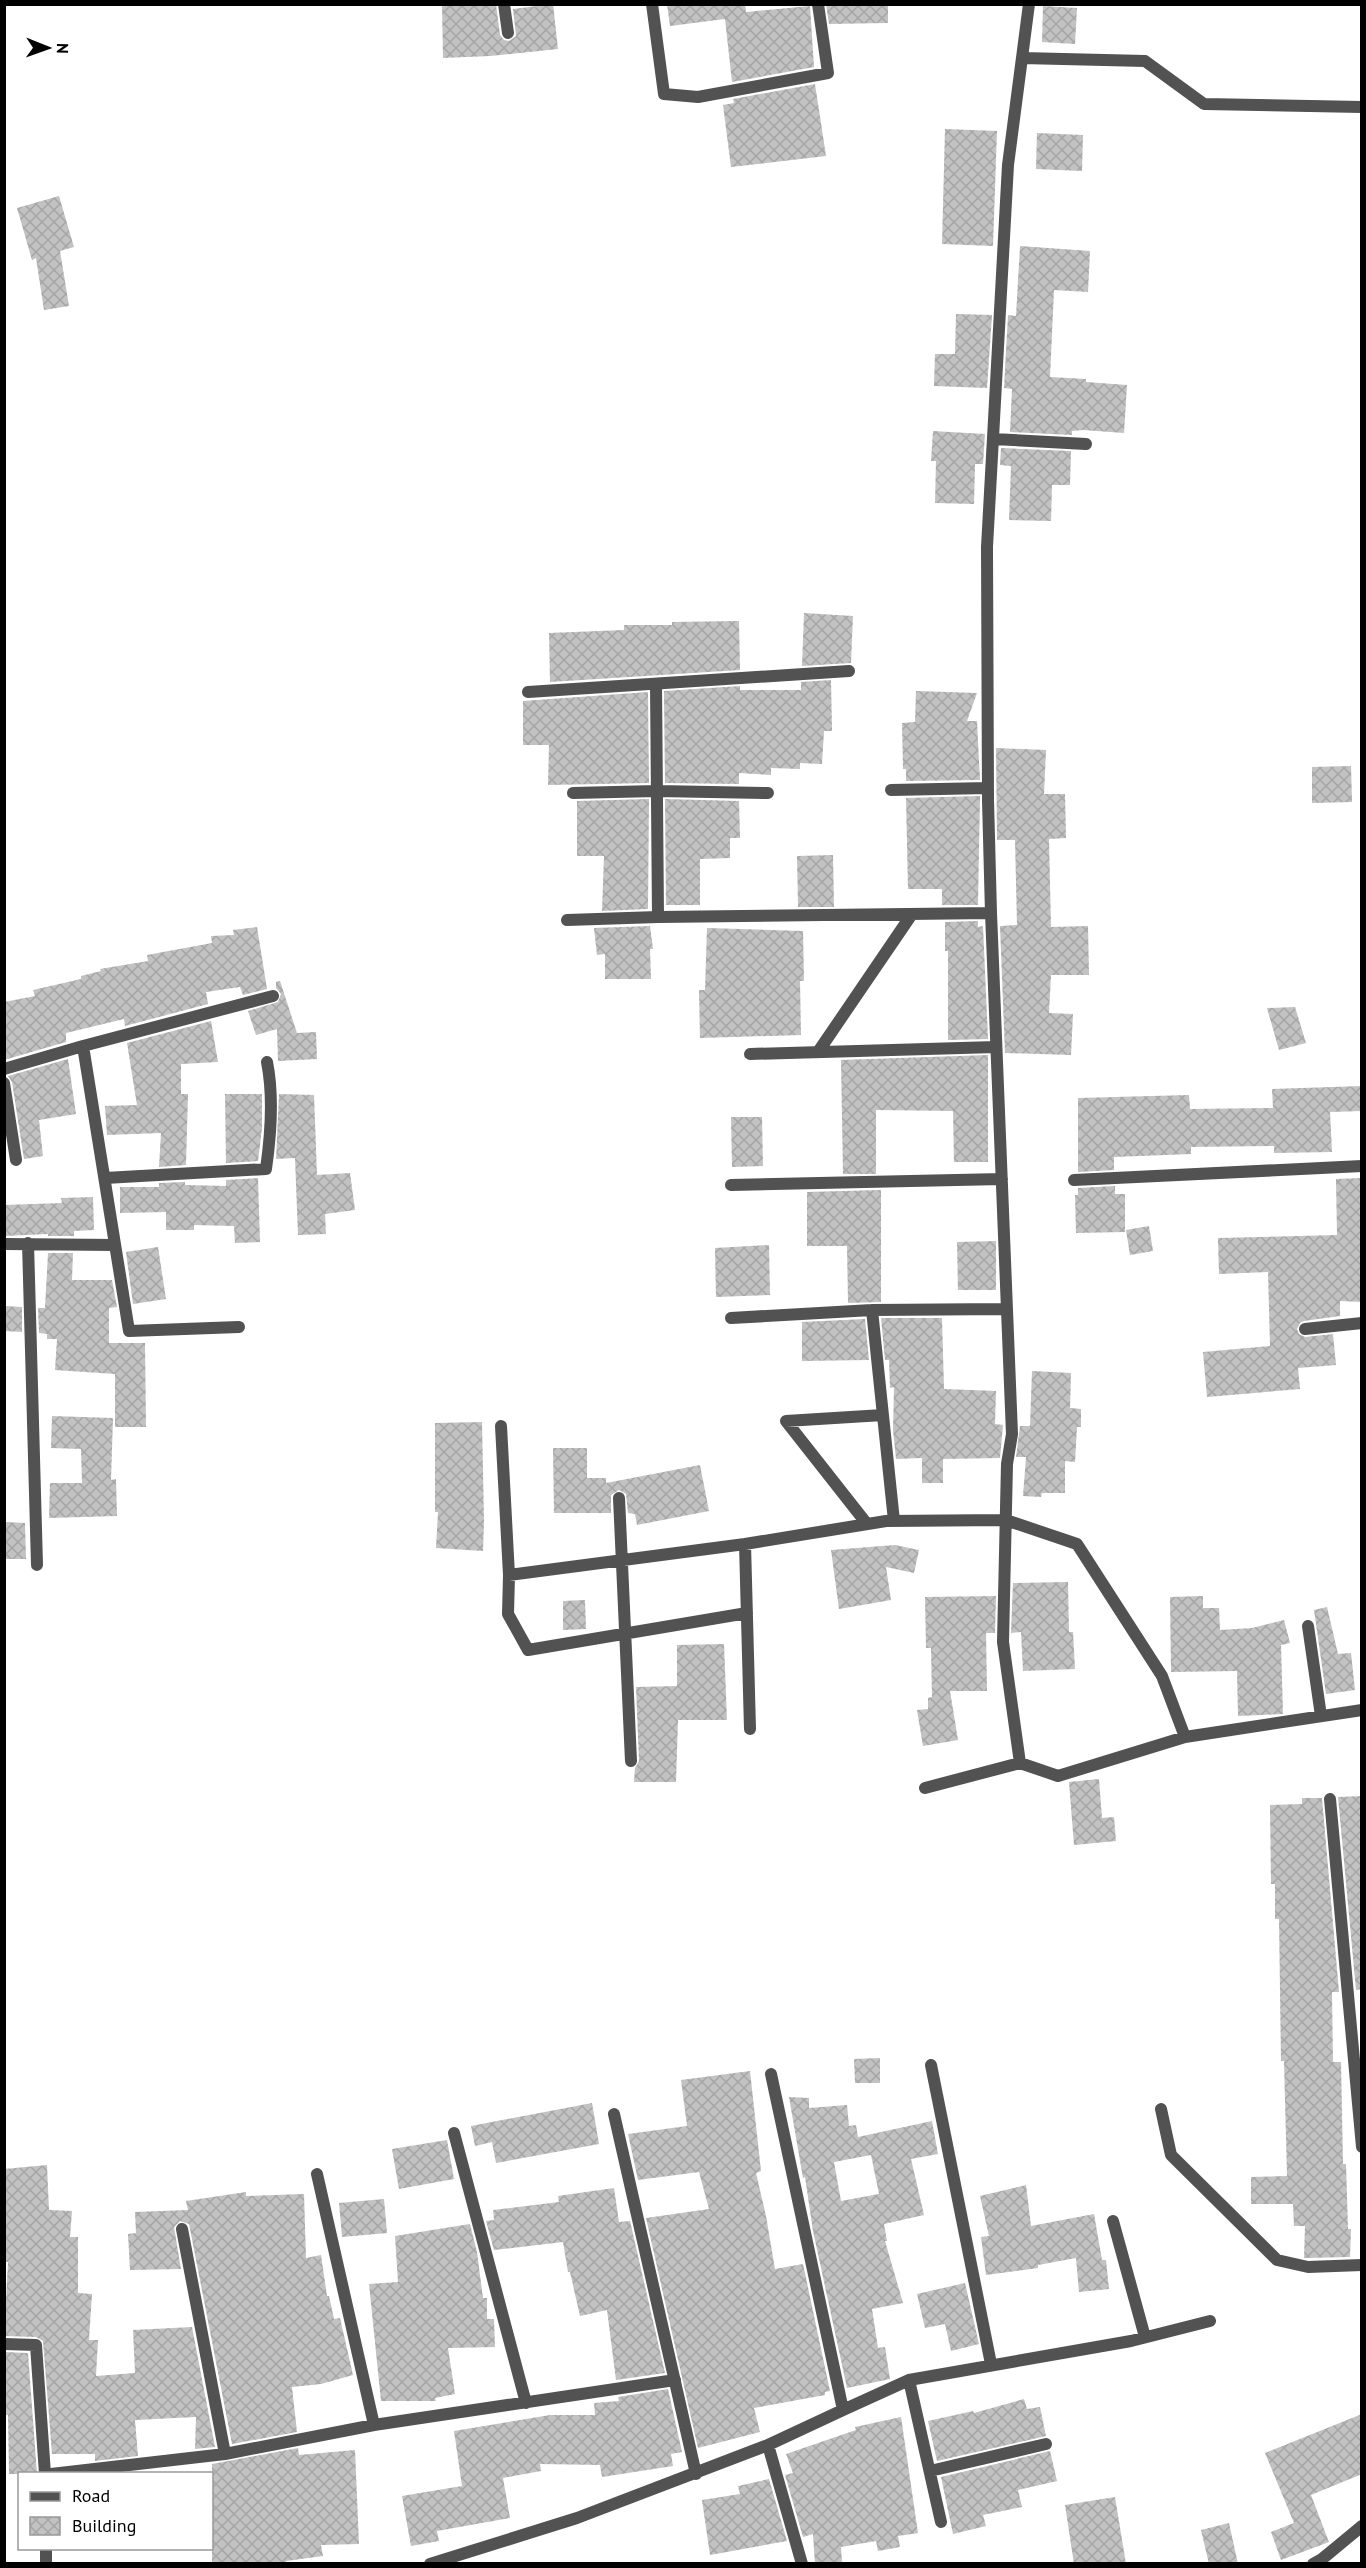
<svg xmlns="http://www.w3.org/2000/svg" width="1366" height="2568" font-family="'PT Sans',sans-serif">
  <defs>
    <pattern id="building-cross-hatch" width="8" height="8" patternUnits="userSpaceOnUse" patternTransform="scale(1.5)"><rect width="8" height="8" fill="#c2c2c2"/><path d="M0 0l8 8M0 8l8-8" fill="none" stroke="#a5a5a5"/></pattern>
  </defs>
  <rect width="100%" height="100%" fill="#fff"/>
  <path fill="url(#building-cross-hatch)" fill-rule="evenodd" d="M442 4H496L500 35 504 40 509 41 516 36 513 9 553 4 558 49 490 56 443 58Z
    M667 4H745L746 12 810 6 814 67 732 82 725 19 670 26Z
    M826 4H888V23L829 24Z
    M1043 6 1077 8 1075 44 1042 42Z
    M815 84 826 156 731 167 723 105 734 103 733 99Z
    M945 129 997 131 993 246 942 244Z
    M1037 133 1083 135 1082 171 1036 169Z
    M59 196 74 247 60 251 69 306 44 310 36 258 32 260 17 208Z
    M1020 246 1090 251 1088 292 1054 290 1050 377 1086 379V382L1127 385 1124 433 1083 430 1072 431V435L1010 432 1012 389 1004 388 1008 315 1016 316Z
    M956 314 992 315 987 388 934 386 935 354H955Z
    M933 431 985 434 983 464H975L974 504 935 503 936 461H931Z
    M1001 448 1071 451 1070 485H1052L1051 521 1009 520 1011 466 1000 465Z
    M804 613 853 616 851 663 802 666Z
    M739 621 740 670 550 682 549 633 624 630V625H672V622Z
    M831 680 832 731H824L822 764 800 763V769L771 768V775L739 773V784L665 783 664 691 740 686V690H801V682Z
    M916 691 977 693 967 721H977L980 780 906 781V769H903L902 723 915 722Z
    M648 692 649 783 548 785 549 745H523V701Z
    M996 748 1046 750 1044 794H1065L1066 838 1049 839 1051 927 1088 926 1089 975H1051L1049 1013 1073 1014 1071 1055 1005 1053 1000 926 1017 925 1015 840H997Z
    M1351 766 1352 802 1312 803V767Z
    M980 796 978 905H942V889H908L906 798Z
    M649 799 648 909 602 911 604 856H577V801Z
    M665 799 739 801 740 838H730V858L700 859V905H666Z
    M833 855 834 907H798L797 856Z
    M978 921V927L983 926 988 1039 948 1040V951H945V922Z
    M650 926 653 949H650L651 979H605V954L597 955 594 928Z
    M257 927 267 989 243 995 240 987 206 992 208 1004 125 1026 124 1019 66 1033V1042L4 1060V1002L35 996 33 990 81 979V976L101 971 100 969 148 961 147 955 212 943 211 936 234 935 233 930Z
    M707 928 803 931 804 981H800L801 1035 700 1038 699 990H705Z
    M280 981 297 1033 316 1032 317 1059 278 1061 277 1029 256 1035 248 1011 278 1002 281 994 276 988V982Z
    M1295 1007 1306 1043 1279 1050 1267 1008Z
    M211 1021 218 1062 181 1064V1094H188L186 1165 159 1167 161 1133 107 1135 105 1106 137 1105 127 1043Z
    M988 1055V1162H954L953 1111 876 1110V1174H843L841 1060Z
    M68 1059 76 1114 39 1120 43 1156 24 1159 12 1082 8 1076Z
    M1362 1086V1111L1330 1112 1332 1152 1274 1153V1146L1191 1147V1154L1114 1157V1170L1078 1172V1098L1189 1095 1190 1109 1273 1108 1272 1089Z
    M225 1094H262V1128L258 1161 226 1163Z
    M279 1094 314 1095 317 1175 350 1173 355 1210 325 1214 326 1234 298 1235 295 1158 276 1159Z
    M731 1117H762L763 1166 732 1167Z
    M258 1178 260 1242 235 1243 234 1226 194 1225V1230H166V1212L120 1213V1187H159V1183L185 1182V1185L226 1186V1180Z
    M1362 1178V1302L1340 1301V1316L1304 1321 1300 1323 1297 1329 1299 1334 1305 1337 1333 1334 1336 1365 1298 1368 1300 1389 1207 1397 1203 1352 1270 1346 1268 1272 1219 1274 1218 1238 1337 1235 1336 1179Z
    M1115 1186V1194H1125V1232L1076 1233 1075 1195H1078V1188Z
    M881 1190V1302L848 1303 847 1246H807V1192Z
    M93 1197 94 1230 74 1231V1236H48V1234L4 1236V1205L62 1203 61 1198Z
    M1149 1226 1153 1251 1130 1255 1126 1230Z
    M996 1241V1290H958L957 1242Z
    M769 1245 770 1295 716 1297 715 1248Z
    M158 1247 166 1299 133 1304 126 1252Z
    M48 1253H73L72 1280H112L117 1307 109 1308V1343H145L146 1427H115V1374L55 1370 57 1339H47V1334L39 1333 38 1308H45Z
    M4 1306 22 1307V1332L4 1331Z
    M881 1318H942L944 1389 996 1391 995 1424 1003 1425 1000 1458 943 1459V1483H922V1458L896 1459 893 1430 894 1387 890 1388 889 1360H885Z
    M865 1319 869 1360 802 1361V1322Z
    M1032 1371 1071 1373 1070 1408 1081 1409V1427H1077L1075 1462 1065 1461V1493H1042L1041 1497 1023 1496 1026 1457H1016L1020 1426H1030Z
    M52 1416 113 1418 111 1480 116 1479 117 1516 49 1518 50 1483H82L81 1449 51 1448Z
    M482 1422 484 1521 483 1551 436 1548 438 1512H435V1423Z
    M553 1448H587V1478H606V1483L700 1465 709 1511 637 1525 635 1514 628 1513 626 1494 619 1490 611 1495V1513H554Z
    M4 1522 25 1523 26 1559H4Z
    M895 1545 919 1550 914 1573 886 1567 891 1600 839 1609 831 1550Z
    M1068 1582 1069 1632H1073L1075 1669 1023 1671 1021 1632 1011 1633 1013 1583Z
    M996 1596 995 1633H986L987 1691H950L958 1740 923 1746 917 1710 928 1709V1698L932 1697 931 1648H926L925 1597Z
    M1203 1596V1608H1219L1220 1630 1252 1628 1284 1620 1290 1643 1281 1645 1283 1714 1238 1716 1237 1671 1171 1672 1170 1597Z
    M585 1600 586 1629 563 1630V1601Z
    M1327 1607 1338 1654 1351 1653 1355 1690 1326 1694 1314 1610Z
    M724 1644 727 1720H678L676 1782H634L635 1768 639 1761 636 1687 677 1686V1645Z
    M1099 1779 1102 1818 1114 1817 1116 1841 1074 1845 1069 1782Z
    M1362 1796V1989L1356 1990 1338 1797Z
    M1302 1798H1322L1339 1992H1332L1333 2062H1341L1343 2164H1346L1348 2229H1351L1350 2257 1304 2258 1305 2226H1294L1293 2204H1251V2177L1287 2176 1284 2061H1281L1279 1919H1275V1884H1271L1270 1805 1302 1804Z
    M880 2058V2083H855L854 2059Z
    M750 2071 761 2171 756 2173 766 2216 775 2269 803 2264 830 2391 825 2392V2395L754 2408 760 2432 698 2448 646 2218 709 2209 699 2172 638 2180 628 2134 687 2126 681 2080Z
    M789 2097 809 2098V2108L847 2105 849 2126 856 2125 858 2137 932 2121 938 2154 911 2159 924 2215 884 2224 887 2241H885L903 2303 872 2309 878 2348 885 2347 890 2379 847 2388 813 2231 805 2177 803 2178ZM871 2155 879 2194 841 2201 834 2162Z
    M592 2103 599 2144 496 2163 492 2142 475 2146 471 2126Z
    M447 2140 454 2179 399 2189 392 2149Z
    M47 2165 49 2210 72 2211 70 2237H78V2293L92 2294 89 2340H98L96 2376 135 2373 133 2330 192 2327 215 2447 195 2449 196 2417 135 2420 138 2456 95 2461V2454H52L43 2341 36 2337 4 2336 8 2262H4V2169Z
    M1026 2185 1031 2226 1094 2214 1102 2260H1106L1109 2289 1079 2292 1076 2258 1038 2265V2268L986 2275 981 2237 989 2236 980 2196Z
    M614 2188 619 2222 630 2221 665 2373 616 2380 607 2310 580 2316 570 2272H568L563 2242 494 2250 486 2221 494 2220 493 2210 559 2202 558 2196Z
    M246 2192V2196L304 2194 306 2258 321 2255 327 2296H329L334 2319 340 2318 353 2375 321 2384 292 2387 297 2432 232 2444 189 2224 180 2221 174 2227 181 2269 130 2270 128 2234 136 2233 135 2212 188 2210 186 2201Z
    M384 2199 387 2233 342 2237 339 2203Z
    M470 2224 477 2252 483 2298H487V2319H494L495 2347 448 2348 455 2394 435 2398 436 2401H381L369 2284 398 2282 395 2236Z
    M965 2283 979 2344 951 2351 945 2324 925 2328 917 2294Z
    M4 2352 28 2353 37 2474H9L8 2415H4Z
    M668 2389 682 2452 671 2454 673 2466 602 2477 600 2465 540 2464 541 2471 503 2478 510 2518 437 2531 439 2541 411 2546 402 2496 462 2486 454 2431 550 2415H595L594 2403 619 2401 618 2397Z
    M1024 2399 1027 2409 1040 2407 1046 2436 937 2461 928 2421 973 2411 974 2413Z
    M1362 2414V2474L1311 2495 1329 2542 1281 2560 1271 2532 1294 2523 1265 2453Z
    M901 2417 918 2533 898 2536 900 2547 878 2551 876 2541 841 2547 842 2564H815L813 2534 803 2537 785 2475 793 2473 786 2454 856 2430 855 2427Z
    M298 2448 299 2455 355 2450 359 2544 321 2545 323 2556 286 2561V2564H212V2464Z
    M1050 2451 1057 2481 1018 2490 1022 2507 983 2515 986 2526 953 2534 941 2477Z
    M769 2479 787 2541 710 2555 702 2500 740 2494 738 2486Z
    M1115 2497 1126 2564H1074L1065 2505Z
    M1229 2523 1238 2564H1209L1201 2530Z"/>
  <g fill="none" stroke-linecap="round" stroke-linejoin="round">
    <path stroke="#525252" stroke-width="12" d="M504 4 508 33
      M652 4 664 94 698 97 828 73 818 4
      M1029 4 1008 165 987 547 988 800 991 913 1012 1434 1007 1464 1003 1642 1020 1763 1058 1776 1185 1737 1362 1710
      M1022 58 1145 61 1204 104 1362 107
      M994 439 1086 444
      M656 684 658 917 991 913
      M528 692 849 671
      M891 790 988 788
      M573 793 657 791 768 793
      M567 920 658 917
      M818 1052 912 914
      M750 1054 996 1047
      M4 1069 83 1046
      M4 1083 16 1160
      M105 1178 266 1169C271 1134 274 1097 267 1062
      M1074 1180 1362 1166
      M731 1185 1002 1179
      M28 1243 37 1565
      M4 1244 115 1245
      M872 1310 894 1521
      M731 1318 872 1310 1006 1309
      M239 1327 129 1331 83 1046 273 996
      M1305 1329 1362 1323
      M501 1426 509 1575 745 1544 886 1521 1006 1520 1077 1544 1162 1676 1185 1737
      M619 1498 631 1761
      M867 1524 786 1421 883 1415
      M745 1544 750 1729
      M509 1575 508 1614 528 1650 747 1613
      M1308 1626 1321 1716
      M925 1788 1020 1763
      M1330 1799 1362 2147
      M931 2065 991 2364
      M1161 2109 1171 2155 1277 2260 1308 2267 1362 2265
      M614 2114 696 2474
      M454 2133 526 2403
      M317 2174 374 2425
      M1113 2221 1145 2337
      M182 2229 225 2454 374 2425 675 2380
      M4 2344 36 2345 45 2474
      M909 2380 941 2522
      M843 2410 909 2380 1131 2341 1210 2321
      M768 2445 843 2410 771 2074
      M930 2471 1046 2444
      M51 2474 225 2454
      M46 2548V2564
      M430 2564 577 2518 768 2445 802 2564
      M1313 2564 1322 2559 1362 2526"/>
  </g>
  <rect width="1366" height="2568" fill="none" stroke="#000000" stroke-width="12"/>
  <rect x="18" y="2472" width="195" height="78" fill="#ffffff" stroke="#999999" stroke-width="1.5"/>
  <rect x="30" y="2492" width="30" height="9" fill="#525252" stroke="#999999" stroke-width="1.5"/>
  <text x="72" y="2502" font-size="18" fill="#000000">Road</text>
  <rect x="30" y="2517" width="30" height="18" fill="url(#building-cross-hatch)" stroke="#999999" stroke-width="1.5"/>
  <text x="72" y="2532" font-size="18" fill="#000000">Building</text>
  <g transform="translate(48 48) rotate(91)" stroke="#ffffff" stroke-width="4.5" paint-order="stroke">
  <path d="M0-4.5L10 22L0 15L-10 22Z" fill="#000000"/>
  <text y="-9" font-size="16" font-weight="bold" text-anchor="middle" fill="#000000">N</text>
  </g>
</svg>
